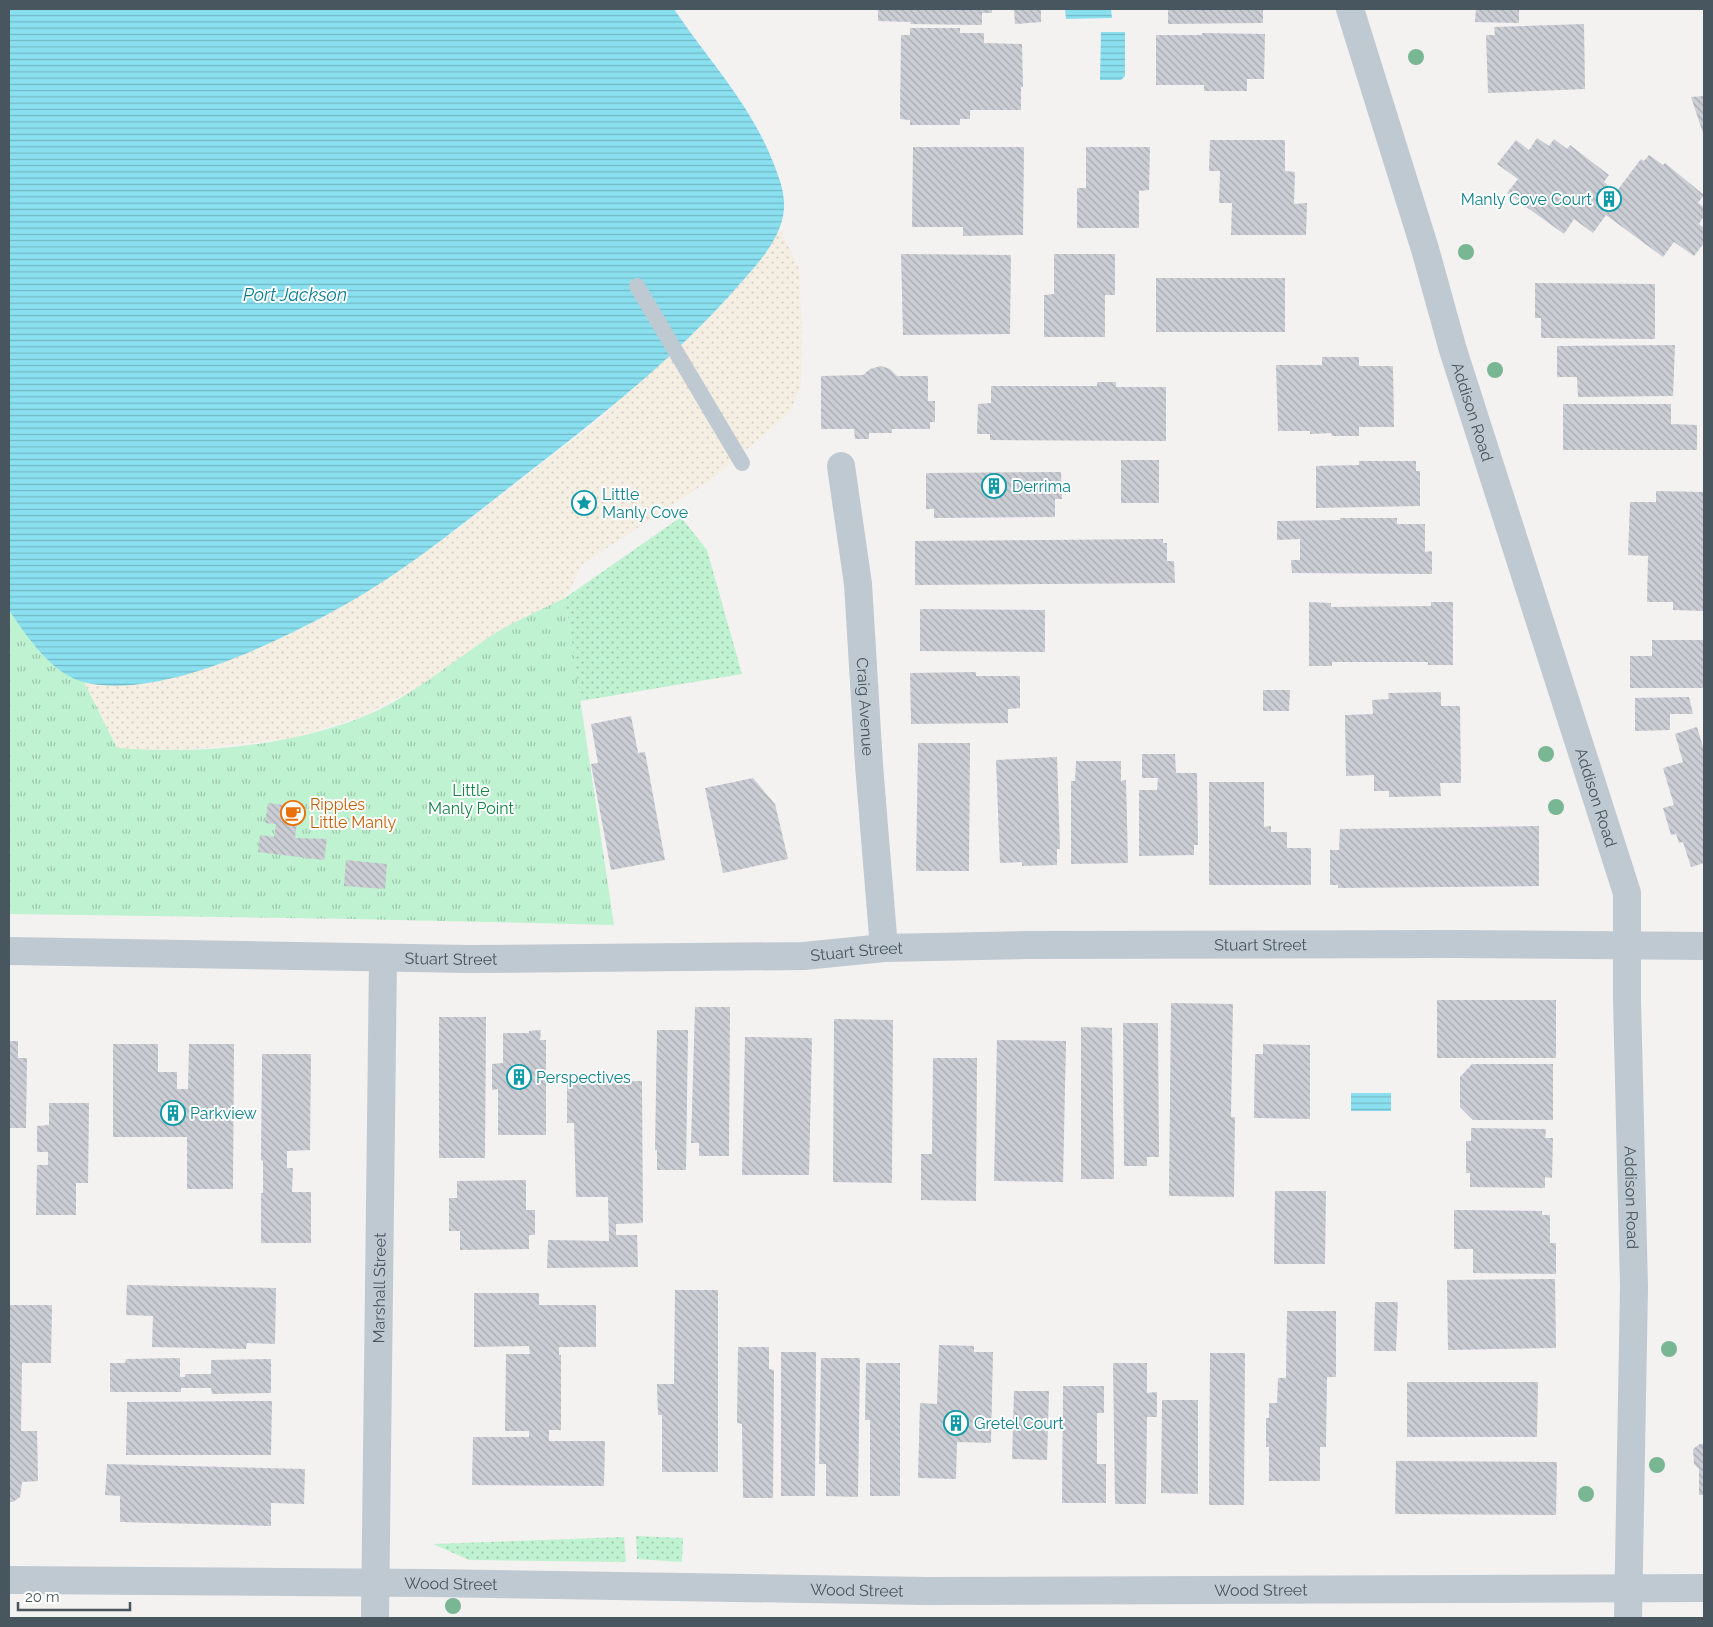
<svg xmlns="http://www.w3.org/2000/svg" width="1713" height="1627" font-family="Raleway,sans-serif">
  <defs>
    <pattern id="grass-dots" width="8" height="8" patternUnits="userSpaceOnUse" patternTransform="scale(1.25)"><rect width="8" height="8" fill="#bff2d0"/><path d="M2 2h.1M6 6h.1" fill="none" stroke="#9dc7ac" stroke-width="1.8" stroke-linecap="round"/></pattern>
    <pattern id="sand-dots" width="8" height="8" patternUnits="userSpaceOnUse" patternTransform="scale(1.25)"><rect width="8" height="8" fill="#f5eee2"/><path d="M2 2h.1M6 6h.1" fill="none" stroke="#d4cec4" stroke-width="1.8" stroke-linecap="round"/></pattern>
    <pattern id="park-tufts" width="24" height="20" patternUnits="userSpaceOnUse" patternTransform="scale(1.25)"><rect width="24" height="20" fill="#bff2d0"/><path d="M3 7l-1-3M5 7V3M7 7l1-3M15 17l-1-3M17 17v-4M19 17l1-3" fill="none" stroke="#9dc7ac"/></pattern>
    <pattern id="water-rules" width="6" height="5" patternUnits="userSpaceOnUse" patternTransform="scale(1.25)"><rect width="6" height="5" fill="#8be0f0"/><path d="M0 2.5h6" fill="none" stroke="#74b8c6"/></pattern>
    <pattern id="building-back-hatch" width="6" height="6" patternUnits="userSpaceOnUse" patternTransform="scale(1.25)"><rect width="6" height="6" fill="#cbced4"/><path d="M-1 5l2 2M0 0l6 6M5-1l2 2" fill="none" stroke="#a7aaaf"/></pattern>
  </defs>
  <rect width="100%" height="100%" fill="#f4f1f1"/>
  <path fill="url(#grass-dots)" d="M681 517 707 550 742 674 580 701 565 598Z
    M636 1536 683 1538 682 1562 637 1559Z
    M624 1537 626 1562 469 1560 433 1544Z"/>
  <path fill="url(#sand-dots)" d="M780 229 799 269 802 328 801 386 790 412 716 476 583 564 565 598 486 639 424 684 360 717 293 738 168 752 118 748 96 720 84 682 118 685 154 682 183 675 247 652 310 624 388 578 448 536 600 419 774 238Z"/>
  <path fill="url(#park-tufts)" d="M9 596 40 649 84 682 117 748C198 754 284 747 360 718 406 700 444 668 485 640 509 623 539 611 565 598L614 925 352 919 9 914Z"/>
  <path fill="url(#water-rules)" d="M9 9H674C708 60 750 103 773 162 779 177 785 192 784 209 782 238 757 265 738 286 673 360 601 416 524 476 461 525 400 576 330 613 267 647 160 698 87 683 53 676 27 637 9 610Z
    M1065 9H1111L1112 18 1066 19Z
    M1101 32H1125V76L1121 80H1100Z
    M1351 1093H1391V1111H1351Z"/>
  <path fill="url(#building-back-hatch)" d="M878 9H992V13H982V25L910 24 911 22 878 21Z
    M1014 9H1041V22L1015 24Z
    M1168 9H1263V23L1168 24Z
    M1476 9H1519V23L1475 22Z
    M1584 24 1585 89 1488 93 1486 35H1495L1494 27Z
    M910 28H960V33H984V43L1022 44 1023 87H1021V110H970V119H960V125H910V120L900 119 901 35H910Z
    M1202 33 1265 34 1264 79H1247V91H1204V85H1156V35H1202Z
    M1704 96V136L1691 97Z
    M1537 138 1549 146 1554 139 1567 149 1570 145 1609 175 1604 182 1616 192 1641 159 1644 161 1649 155 1663 165 1665 163 1704 195 1698 203 1704 207V216L1699 224 1704 228V243L1694 256 1674 242 1663 257 1606 215 1593 233 1574 219 1564 234 1507 193 1518 179 1497 164 1516 140 1529 150Z
    M1210 140H1285V171L1295 172 1294 204 1307 203 1306 235H1231L1232 203H1219L1220 171H1209Z
    M913 147H1024L1023 235 963 236V227H912Z
    M1086 147H1150L1149 190 1139 191V228H1077V188H1086Z
    M901 254 1011 255 1010 334 903 335Z
    M1054 254H1115V295H1105V337H1044V295L1054 294Z
    M1156 278H1285V332H1156Z
    M1535 283 1655 284V339L1541 338V318H1535Z
    M1675 345 1673 396 1578 397 1577 377H1557V346Z
    M1322 357H1359V366H1393L1394 427H1359V436H1332L1331 433 1310 434V431H1278L1276 365H1322Z
    M881 366 890 369 897 376H928V401H935V422H930V429H892V433H869V439H855L854 429H821V376L863 375 870 369Z
    M1097 382H1116V387H1166V441L990 440V434H977L978 404 991 403V386H1097Z
    M1563 404H1671V424L1697 425V450H1563Z
    M1121 460H1159V503H1121Z
    M1359 461H1416V471H1420V506L1316 508V466L1359 465Z
    M1061 472 1062 499H1055V517L934 518V509H926V473Z
    M1656 491 1704 492V611L1673 610V602H1647L1648 556 1628 555 1630 502H1656Z
    M1340 518H1397V524H1425V552L1432 551V574L1292 573 1291 560H1300V539L1277 540V521L1340 520Z
    M1163 539V543H1167V561H1174L1175 583 915 585V541Z
    M1309 602 1331 603V607L1431 606V602H1453V665H1428V662H1332V666H1309Z
    M920 609 1045 610V652L920 651Z
    M1652 640H1704V688H1630V656H1652Z
    M976 672V676H1020V708L1008 709V723L911 724 910 673Z
    M1263 690H1290L1289 711H1263Z
    M1441 692V706H1460L1461 783H1440L1441 796 1389 797V791H1374V775L1346 776 1345 715 1373 714 1372 700 1389 699 1388 693Z
    M1689 697 1693 714H1670V730L1635 731V698Z
    M631 716 638 753 645 752 665 860 611 870 591 764 598 763 591 724Z
    M1697 727 1704 750V863L1691 867 1683 842 1679 843 1676 834 1671 835 1663 808 1674 805 1663 768 1683 762 1675 734Z
    M918 743H970L969 871H916Z
    M1142 754H1175L1176 773H1197L1198 845H1194V855L1139 856V790H1157L1158 778H1142Z
    M1057 757 1060 849H1057V865L1022 866V862L1000 863 996 760Z
    M1076 761H1121V781L1126 780 1128 863 1071 864V781H1075Z
    M753 778 775 804 788 859 723 873 705 788Z
    M1209 782H1264V827L1271 826V832H1287V848H1311V885H1209Z
    M268 803 299 807 295 838 327 839 324 860 258 852 260 835 274 837 276 824 265 823Z
    M1539 826V886L1338 888V885H1330V850H1339L1340 829Z
    M346 860 387 864 385 889 344 886Z
    M1437 1000H1556V1058H1437Z
    M1171 1003 1233 1004 1231 1117H1235L1234 1197 1169 1196Z
    M695 1007H730L729 1156H699V1143H691Z
    M439 1017H486L485 1158H439Z
    M834 1019 893 1020 892 1183 833 1182Z
    M1123 1023H1158L1159 1157H1147V1166H1124Z
    M1081 1027 1112 1028 1114 1179H1081Z
    M541 1030 540 1040H546V1135H498V1089L492 1090V1064L503 1063V1033H529V1031Z
    M657 1030H688L686 1170H657V1150H655Z
    M745 1037 812 1038 809 1175H742Z
    M997 1040 1066 1041 1063 1182 994 1181Z
    M9 1041H18V1058H27L26 1128H9Z
    M113 1044H158V1072H177V1089H188L189 1044H234L233 1189H187V1137H113Z
    M1263 1044 1310 1045V1119L1254 1118 1255 1054H1263Z
    M262 1054H311L310 1150 287 1151V1168H293L292 1192H311V1243H261V1193H263V1161L261 1160Z
    M933 1058H977L976 1201 921 1200V1154H932Z
    M1472 1064H1553V1120H1473L1460 1107V1077Z
    M642 1081 643 1223 616 1224V1235H637L638 1267 547 1268 548 1240 609 1241 608 1197H576L574 1123H567V1082Z
    M49 1103H89L88 1183H76V1215H36L37 1165H48V1152H37V1126L49 1125Z
    M1471 1128 1546 1129 1545 1138H1553L1552 1178 1545 1177V1188L1470 1187V1173H1466V1141H1471Z
    M526 1180V1210H535V1235H529V1249L460 1250V1231H449V1198H457V1181Z
    M1275 1191H1326L1325 1264H1274Z
    M1454 1210 1542 1211V1215H1550V1243H1556V1274L1473 1273V1249H1454Z
    M1555 1279 1556 1348 1448 1350 1447 1280Z
    M127 1285 276 1288 275 1344 247 1343 246 1349 152 1347 153 1316 126 1315Z
    M675 1290H718V1472H662V1415H658L657 1384H674Z
    M474 1293H539V1305H596V1347H559V1355H561V1430H549V1441H605L604 1486 472 1485 473 1437H529V1431H505L506 1354H530L529 1346 474 1347Z
    M1375 1302H1398L1396 1351H1374Z
    M9 1305H52L51 1363H22L21 1431H37L38 1481 22 1482 20 1497 13 1502H9Z
    M1287 1311H1336V1377H1327L1326 1447H1320V1481H1269V1447H1266V1418H1269V1403H1277L1278 1378H1286Z
    M939 1345 974 1346V1352H993L991 1443 957 1442 956 1479 918 1478 920 1403 937 1404Z
    M738 1347H769V1369L774 1370 773 1498H743L742 1424 737 1423Z
    M781 1352H816L815 1496H781Z
    M1210 1353H1245L1244 1505H1209Z
    M180 1358V1377H185V1374H211V1360L271 1359V1393L212 1394 211 1388H181V1392H110V1363H125L126 1359Z
    M821 1358H860L858 1497 826 1496V1464H819Z
    M866 1363H900V1496H870V1420H865Z
    M1113 1363H1147V1393L1157 1392V1417H1147L1146 1504H1115Z
    M1407 1382H1538L1537 1437H1407Z
    M1063 1386H1104V1413H1097V1464H1106V1503H1062Z
    M1014 1391H1049L1047 1460 1012 1459Z
    M1162 1400H1198V1494L1161 1493Z
    M272 1401 271 1455H126L127 1402Z
    M1700 1444H1704V1495H1699V1469L1694 1464 1693 1449Z
    M1396 1461 1557 1462 1556 1515 1395 1514Z
    M107 1464 305 1469 304 1504 271 1503V1526L120 1522V1496L105 1495Z"/>
  <g fill="none" stroke-linecap="round" stroke-linejoin="round">
    <path stroke="#bfc9d1" stroke-width="16" d="M637 286 742 463"/>
    <g stroke="#bfc9d1" stroke-width="28">
      <path id="s1" d="M1350 9 1425 249 1453 350 1627 893V999L1634 1287 1628 1618"/>
      <path id="s2" d="M841 466 858 584 869 765 884 948"/>
      <path id="s3" d="M9 951 469 959 804 956 884 948 1027 945 1450 944 1704 946"/>
      <path id="s4" d="M9 1580 430 1583 927 1591 1704 1588"/>
      <path id="s5" d="M375 1618 383 958"/>
    </g>
  </g>
  <g fill="#79b694">
    <circle cx="1416" cy="57" r="8"/>
    <circle cx="1466" cy="252" r="8"/>
    <circle cx="1495" cy="370" r="8"/>
    <circle cx="1546" cy="754" r="8"/>
    <circle cx="1556" cy="807" r="8"/>
    <circle cx="1669" cy="1349" r="8"/>
    <circle cx="1657" cy="1465" r="8"/>
    <circle cx="1586" cy="1494" r="8"/>
    <circle cx="453" cy="1606" r="8"/>
  </g>
  <defs>
    <symbol id="building-ring" viewBox="-11 -11 22 22"><circle r="9.5" fill="#fff" stroke="#0f9aa8" stroke-width="1.5"/><path d="M-4-6H4V6H1V3H-1V6H-4ZM-2.5-4.3h1.7v1.8h-1.7ZM.8-4.3h1.7v1.8H.8ZM-2.5-1h1.7V.8h-1.7ZM.8-1h1.7V.8H.8Z" fill="#0f9aa8"/></symbol>
    <symbol id="sight-ring" viewBox="-11 -11 22 22"><circle r="9.5" fill="#fff" stroke="#0f9aa8" stroke-width="1.5"/><path d="M0-6L1.8-2.2L6-1.7L2.9 1.2L3.7 5.4L0 3.3L-3.7 5.4L-2.9 1.2L-6-1.7L-1.8-2.2Z" fill="#0f9aa8"/></symbol>
    <symbol id="cafe-ring" viewBox="-11 -11 22 22"><circle r="9.5" fill="#fff" stroke="#e8710a" stroke-width="1.5"/><path d="M-5.5-4.5H6V0H3Q3 3.5 0 3.5H-2.5Q-5.5 3.5-5.5 0ZM3-3.2v2h1.7v-2ZM-6 4.5H4V6H-6Z" fill="#e8710a"/></symbol>
  </defs>
  <g fill-rule="evenodd">
    <use href="#building-ring" x="1595" y="185" width="28" height="28"/>
    <use href="#building-ring" x="980" y="472" width="28" height="28"/>
    <use href="#sight-ring" x="570" y="489" width="28" height="28"/>
    <use href="#cafe-ring" x="279" y="799" width="28" height="28"/>
    <use href="#building-ring" x="505" y="1063" width="28" height="28"/>
    <use href="#building-ring" x="159" y="1099" width="28" height="28"/>
    <use href="#building-ring" x="942" y="1409" width="28" height="28"/>
  </g>
  <g text-anchor="middle" dominant-baseline="central" stroke-width="4" stroke-linejoin="round" paint-order="stroke">
    <g font-size="16" fill="#0d838f" stroke="#fff" text-anchor="start">
      <text x="1592" y="199" text-anchor="end">Manly Cove Court</text>
      <text x="1012" y="486">Derrima</text>
      <text x="602" y="494">Little<tspan x="602" dy="18">Manly Cove</tspan></text>
      <text x="536" y="1077">Perspectives</text>
      <text x="190" y="1113">Parkview</text>
      <text x="974" y="1423">Gretel Court</text>
    </g>
    <g font-size="16" fill="#485660" stroke="#fff">
      <text stroke="none"><textPath href="#s1" startOffset="421">Addison Road</textPath></text>
      <text stroke="none"><textPath href="#s2" startOffset="242">Craig Avenue</textPath></text>
      <text stroke="none"><textPath href="#s1" startOffset="826">Addison Road</textPath></text>
      <text stroke="none"><textPath href="#s3" startOffset="1252">Stuart Street</textPath></text>
      <text stroke="none"><textPath href="#s3" startOffset="848">Stuart Street</textPath></text>
      <text stroke="none"><textPath href="#s3" startOffset="442">Stuart Street</textPath></text>
      <text stroke="none"><textPath href="#s1" startOffset="1231">Addison Road</textPath></text>
      <text stroke="none"><textPath href="#s5" startOffset="330">Marshall Street</textPath></text>
      <text stroke="none"><textPath href="#s4" startOffset="442">Wood Street</textPath></text>
      <text stroke="none"><textPath href="#s4" startOffset="848">Wood Street</textPath></text>
      <text stroke="none"><textPath href="#s4" startOffset="1252">Wood Street</textPath></text>
    </g>
    <g font-size="16" fill="#148647" stroke="#fff">
      <text x="471" y="790">Little<tspan x="471" dy="18">Manly Point</tspan></text>
    </g>
    <g font-size="16" fill="#c56008" stroke="#fff" text-anchor="start">
      <text x="310" y="804">Ripples<tspan x="310" dy="18">Little Manly</tspan></text>
    </g>
    <g font-size="18" font-style="italic" fill="#097e93" stroke="#fff">
      <text x="295" y="294">Port Jackson</text>
    </g>
  </g>
  <rect width="1713" height="1627" fill="none" stroke="#485660" stroke-width="20"/>
  <path d="M18 1602v8h112v-8" fill="none" stroke="#485660" stroke-width="2.5"/>
  <text x="25" y="1602" font-size="15" fill="#485660" stroke="#ffffff" stroke-width="4" paint-order="stroke">20 m</text>
</svg>
